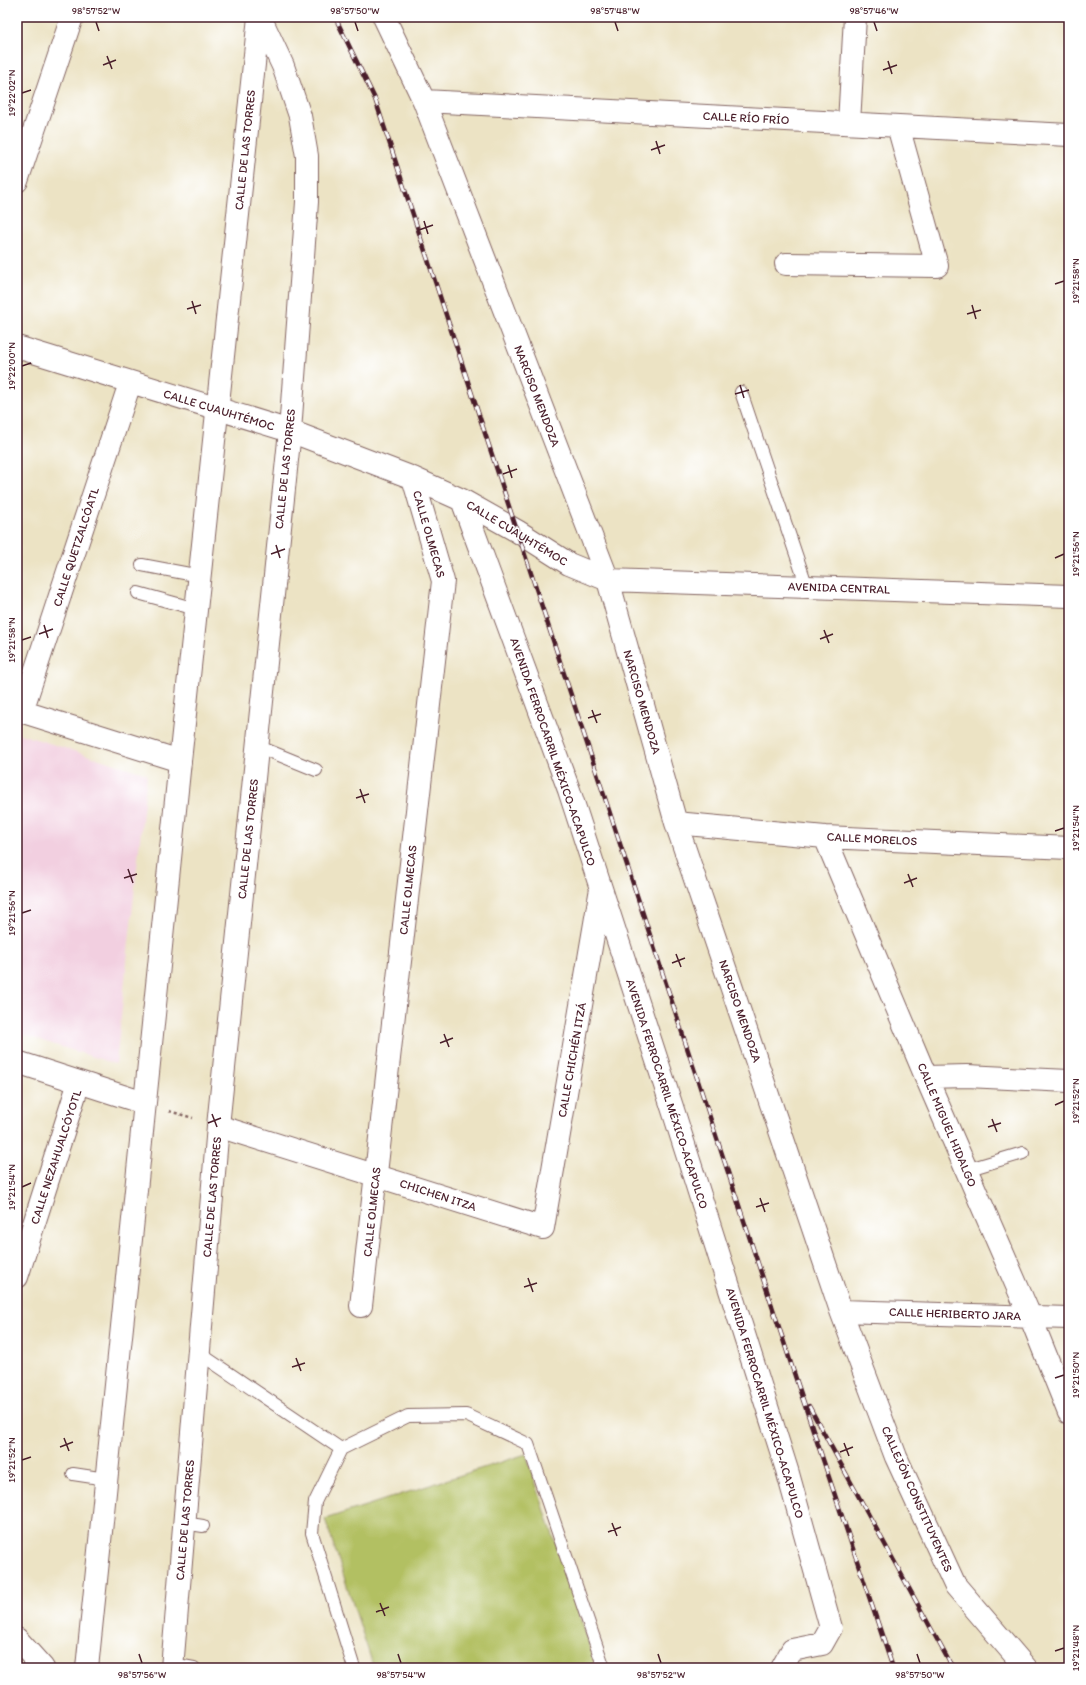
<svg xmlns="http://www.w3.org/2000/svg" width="1086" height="1685" font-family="Itim,sans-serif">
  <rect width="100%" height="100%" fill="#fff"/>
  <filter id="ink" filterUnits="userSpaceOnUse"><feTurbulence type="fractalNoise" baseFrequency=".025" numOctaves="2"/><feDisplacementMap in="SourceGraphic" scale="8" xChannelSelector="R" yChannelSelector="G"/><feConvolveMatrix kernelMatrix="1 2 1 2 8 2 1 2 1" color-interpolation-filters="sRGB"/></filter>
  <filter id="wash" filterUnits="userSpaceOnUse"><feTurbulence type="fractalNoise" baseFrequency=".012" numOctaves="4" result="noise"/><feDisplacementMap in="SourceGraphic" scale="16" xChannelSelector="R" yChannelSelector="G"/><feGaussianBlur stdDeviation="0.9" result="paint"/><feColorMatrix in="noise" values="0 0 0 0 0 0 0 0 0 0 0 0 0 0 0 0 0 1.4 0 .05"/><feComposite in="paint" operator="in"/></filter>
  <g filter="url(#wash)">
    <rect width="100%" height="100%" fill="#ece3c4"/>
    <path fill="#f2cfe0" d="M17 733 147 774 116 1064 17 1033Z"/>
    <path fill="#b2c062" stroke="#7e7046" d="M526 1454 597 1668H374L325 1519Z"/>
  </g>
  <g filter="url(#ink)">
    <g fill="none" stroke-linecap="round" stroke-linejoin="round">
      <defs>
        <path id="service" d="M741 392 807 587
          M142 565 200 576
          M138 593 196 609
          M257 746 316 770
          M966 1170 1023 1153
          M199 1353 341 1449
          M73 1474 106 1479
          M184 1523 203 1526
          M172 1664 194 1668
          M354 1668 312 1533 315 1502 341 1449 408 1416 466 1415 528 1444 604 1668"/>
        <path id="minor" d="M384 17 424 101 608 580 676 823 841 1311 896 1457 955 1585 1026 1668
          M424 101 1069 135
          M849 123 855 17
          M17 181 72 17
          M786 264 937 266 898 126
          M17 347 290 431 413 478 462 500 517 531 569 564 608 580 1069 596
          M462 500 569 790 673 1110 787 1470 831 1628 822 1644 792 1650 782 1668
          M17 710 180 761
          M22 711 130 383
          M676 823 825 837 1069 848
          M825 837 926 1077 1030 1316 1069 1413
          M17 1062 144 1103
          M926 1077 967 1076 1069 1081
          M218 1126 543 1228 600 894
          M17 1277 79 1082
          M361 1306 443 581 413 478
          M841 1311 1069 1318"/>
        <path id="secondary" d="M17 1639 43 1668
          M87 1668 180 761 259 17
          M172 1668 218 1126 290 431 307 202V156L300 116 283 66 260 17"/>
      </defs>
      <use href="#service" stroke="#836461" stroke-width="14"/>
      <use href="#minor" stroke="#836461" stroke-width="24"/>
      <use href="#secondary" stroke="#836461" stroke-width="24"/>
      <path stroke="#836461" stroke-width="2.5" stroke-dasharray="3 3" stroke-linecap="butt" d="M169 1111 193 1118"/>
      <use href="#service" stroke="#fff" stroke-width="12"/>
      <use href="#minor" stroke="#fff" stroke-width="22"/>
      <use href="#secondary" stroke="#fff" stroke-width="22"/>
      <defs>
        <path id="rail" d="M335 17 375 99 798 1385 893 1668
          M809 1406 950 1663 954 1668"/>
      </defs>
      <use href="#rail" stroke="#4a1f2b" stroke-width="4.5"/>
      <use href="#rail" stroke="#fff" stroke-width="3" stroke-dasharray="9" stroke-linecap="butt"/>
    </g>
  </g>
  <path fill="none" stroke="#4a1f2b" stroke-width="1.5" d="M96 22 99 31M355 22 358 31M615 22 618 31M874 22 877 31M107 56 112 69M888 61 892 74M103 65 116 60M883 70 897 65M22 93 31 90M656 141 660 154M651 150 665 145M424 221 428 234M419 230 433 225M1055 284 1064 281M192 301 196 314M972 305 976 319M187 309 201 305M967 314 981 310M22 366 31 363M740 385 744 398M735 394 749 390M508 465 512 478M503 474 517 469M276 545 280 558M271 554 285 549M1055 558 1064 554M44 625 48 638M824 630 829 643M39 634 53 629M820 639 833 634M22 640 31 637M592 710 597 723M588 718 601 714M360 789 365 803M356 798 369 794M1055 831 1064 828M128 869 133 883M908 874 913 887M124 878 137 874M904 883 917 878M22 913 31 910M676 954 681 967M672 963 685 958M444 1034 449 1047M440 1043 453 1038M1055 1105 1064 1101M212 1114 217 1127M992 1119 997 1132M208 1123 221 1118M988 1127 1001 1123M22 1187 31 1183M760 1198 765 1212M756 1207 769 1203M528 1278 533 1292M524 1287 537 1283M296 1358 301 1371M292 1367 305 1363M1055 1378 1064 1375M64 1438 69 1451M844 1443 849 1456M60 1447 73 1442M840 1452 853 1447M22 1460 31 1457M612 1523 617 1536M608 1532 621 1527M380 1603 385 1616M376 1612 389 1607M1055 1651 1064 1648M139 1654 142 1663M398 1654 401 1663M658 1654 661 1663M917 1654 920 1663"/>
  <g text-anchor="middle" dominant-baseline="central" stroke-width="3" stroke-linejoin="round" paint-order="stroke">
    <g font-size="12" fill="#4a1f2b" stroke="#fff">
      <text transform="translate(746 118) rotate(3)">CALLE RÍO FRÍO</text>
      <text transform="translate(245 150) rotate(-84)">CALLE DE LAS TORRES</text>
      <text transform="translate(537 396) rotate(69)">NARCISO MENDOZA</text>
      <text transform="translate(219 410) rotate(17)">CALLE CUAUHTÉMOC</text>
      <text transform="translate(285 469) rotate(-84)">CALLE DE LAS TORRES</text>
      <text transform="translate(517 533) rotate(31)">CALLE CUAUHTÉMOC</text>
      <text transform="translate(429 534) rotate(74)">CALLE OLMECAS</text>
      <text transform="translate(76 547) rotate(-72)">CALLE QUETZALCÓATL</text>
      <text transform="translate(839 588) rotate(2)">AVENIDA CENTRAL</text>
      <text transform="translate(642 702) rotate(74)">NARCISO MENDOZA</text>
      <text transform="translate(553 752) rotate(71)">AVENIDA FERROCARRIL MÉXICO-ACAPULCO</text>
      <text transform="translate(248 839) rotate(-84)">CALLE DE LAS TORRES</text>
      <text transform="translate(872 839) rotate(3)">CALLE MORELOS</text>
      <text transform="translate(408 890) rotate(-84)">CALLE OLMECAS</text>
      <text transform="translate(740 1011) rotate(71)">NARCISO MENDOZA</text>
      <text transform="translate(572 1060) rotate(-80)">CALLE CHICHÉN ITZÁ</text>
      <text transform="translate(667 1094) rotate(72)">AVENIDA FERROCARRIL MÉXICO-ACAPULCO</text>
      <text transform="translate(947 1125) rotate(67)">CALLE MIGUEL HIDALGO</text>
      <text transform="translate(56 1157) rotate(-72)">CALLE NEZAHUALCÓYOTL</text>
      <text transform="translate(438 1195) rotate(18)">CHICHEN ITZA</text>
      <text transform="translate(212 1197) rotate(-85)">CALLE DE LAS TORRES</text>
      <text transform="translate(372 1212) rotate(-84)">CALLE OLMECAS</text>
      <text transform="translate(955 1314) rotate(2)">CALLE HERIBERTO JARA</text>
      <text transform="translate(765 1403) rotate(73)">AVENIDA FERROCARRIL MÉXICO-ACAPULCO</text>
      <text transform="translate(917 1499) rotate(66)">CALLEJÓN CONSTITUYENTES</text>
      <text transform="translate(185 1520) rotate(-85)">CALLE DE LAS TORRES</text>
    </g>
  </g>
  <rect width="1086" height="1685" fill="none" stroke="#fff" stroke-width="44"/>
  <rect x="22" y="22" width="1042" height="1641" fill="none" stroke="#4a1f2b" stroke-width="1.5"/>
  <g font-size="10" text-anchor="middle" fill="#4a1f2b">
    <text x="96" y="14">98°57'52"W</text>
    <text x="355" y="14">98°57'50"W</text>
    <text x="615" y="14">98°57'48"W</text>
    <text x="874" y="14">98°57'46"W</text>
    <text transform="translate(11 93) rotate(-90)" y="4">19°22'02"N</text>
    <text transform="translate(1075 281) rotate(-90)" y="4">19°21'58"N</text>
    <text transform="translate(11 366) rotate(-90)" y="4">19°22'00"N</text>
    <text transform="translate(1075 554) rotate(-90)" y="4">19°21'56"N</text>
    <text transform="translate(11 640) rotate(-90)" y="4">19°21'58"N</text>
    <text transform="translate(1075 828) rotate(-90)" y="4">19°21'54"N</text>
    <text transform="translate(11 913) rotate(-90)" y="4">19°21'56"N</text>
    <text transform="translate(1075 1101) rotate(-90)" y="4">19°21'52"N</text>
    <text transform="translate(11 1187) rotate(-90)" y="4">19°21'54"N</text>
    <text transform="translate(1075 1375) rotate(-90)" y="4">19°21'50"N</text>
    <text transform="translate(11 1460) rotate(-90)" y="4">19°21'52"N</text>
    <text transform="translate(1075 1648) rotate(-90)" y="4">19°21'48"N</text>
    <text x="142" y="1678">98°57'56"W</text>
    <text x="401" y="1678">98°57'54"W</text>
    <text x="661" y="1678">98°57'52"W</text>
    <text x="920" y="1678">98°57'50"W</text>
  </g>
</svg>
